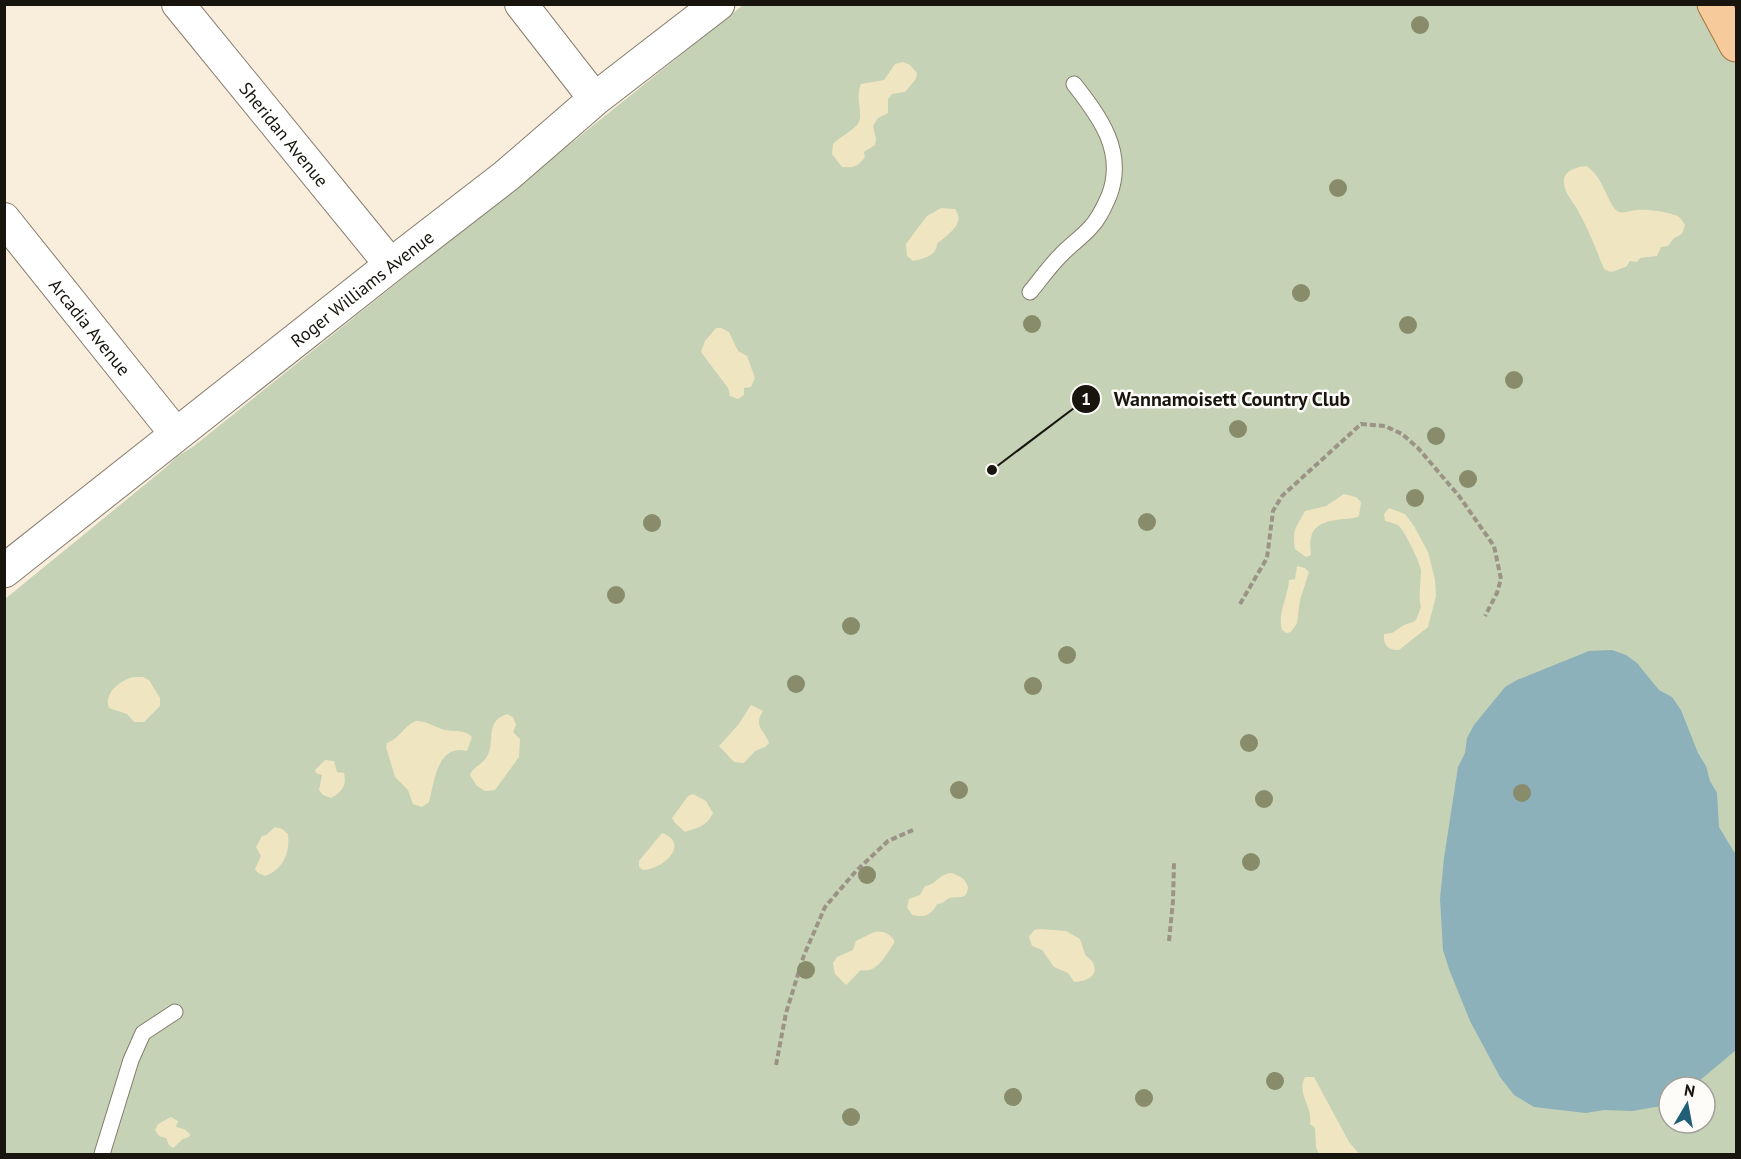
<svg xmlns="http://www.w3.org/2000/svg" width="1741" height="1159" font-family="'PT Sans',sans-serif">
  <rect width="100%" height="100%" fill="#f9eddc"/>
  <path fill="#c5d2b6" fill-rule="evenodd" d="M743 5H1716L1736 41V1154H5V599L164 469 178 456 194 446ZM1669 1087H1705V1123H1669Z"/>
  <path fill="#efe5c0" d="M903 62 910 65 917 73 916 79 905 92 892 94 888 99V113L878 118 873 126 876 139 875 145 864 152 865 157C858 167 853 168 842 167L832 154 833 144C840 136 854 131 859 122 863 112 855 99 861 84L884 80 895 64Z
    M1586 166C1604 176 1608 207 1619 212 1625 214 1631 210 1637 210 1649 209 1665 212 1675 215 1680 216 1683 222 1685 225L1682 234 1674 238 1668 246 1661 247 1657 256 1640 258 1637 262 1630 261 1626 267C1616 269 1614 275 1604 269 1596 249 1588 228 1577 209 1573 201 1565 194 1564 184 1562 171 1576 167 1586 166Z
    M941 208 955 209C966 224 948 234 937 244 936 257 924 258 913 261L907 256 906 244 914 233 927 216Z
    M716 328H721L729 332 738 351 747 356 755 378 751 387 744 388V395L738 399 730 396 728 388 701 352 705 341Z
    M1344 494 1356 497 1361 502 1359 516C1354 519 1351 518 1345 519 1319 521 1307 527 1311 555L1306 557 1295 549C1292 529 1296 528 1305 511L1326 506Z
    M1389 508 1405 514 1414 526 1428 552 1435 580 1436 596 1428 627 1399 650C1388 650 1383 645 1384 634L1392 633 1404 625 1413 622 1416 620 1421 607C1418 599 1421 580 1421 571 1421 564 1403 528 1398 525 1394 523 1389 522 1385 521L1384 514Z
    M1297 566 1305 568 1309 572 1300 600 1297 623 1291 632 1286 633 1282 630C1277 614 1288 597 1289 580L1295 579Z
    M136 677H143L149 680 160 698V706L144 722H134L127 714 109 708C103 693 122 678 136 677Z
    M751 705 763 711C753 727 764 729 769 743L765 747 755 751 744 763 734 762 719 746 738 725Z
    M507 714 513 717 516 725 513 732 520 739 519 757 495 790 485 791 477 786 470 775C473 767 481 765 486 758 497 742 483 722 507 714Z
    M416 721C427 721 434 727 445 730 455 732 464 729 472 737L467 751C437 743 434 784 429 802L422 807 413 804 408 790 395 777 386 747 387 743C400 739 403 726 416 721Z
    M325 760 334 761 337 772 344 773C347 785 342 792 331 798L323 795 319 790 322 775 316 773 315 770Z
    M693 794 706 801 713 813C707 826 697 828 685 832L675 823 672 818 688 796Z
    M275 827 282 829 288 834C290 852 284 869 265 876L258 873 255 869 261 856 256 847 262 836 266 835Z
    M662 833C690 843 665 869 643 870L639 867V861Z
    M951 873C960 876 965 878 968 887 967 900 960 896 950 898 944 900 944 904 937 904 932 915 924 918 912 915L907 907 909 899 920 895 925 886C936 885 939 874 951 873Z
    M1040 929 1066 931 1080 939C1082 944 1083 949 1085 954 1086 957 1090 958 1092 961 1101 977 1085 981 1074 982L1068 973 1054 967 1042 950 1032 946 1029 937 1034 930Z
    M874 932C882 930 889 933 894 940V943C886 955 877 974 861 970L846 985 835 974 833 963 837 957 853 950 856 941Z
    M1305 1077H1314L1349 1142 1359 1154H1319L1316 1147 1315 1128 1310 1124C1313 1106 1296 1094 1305 1077Z
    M171 1117 178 1121 176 1127 184 1129 190 1134 189 1137 183 1139 173 1148 169 1145 166 1138 159 1136 155 1130 158 1124Z"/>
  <path fill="#8cb1ba" d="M1612 650 1626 655 1637 663 1659 690 1672 697 1681 710 1698 753 1706 766 1710 781 1717 793 1719 827 1736 855V1050L1692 1087H1669V1102L1662 1106 1632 1111 1604 1110 1586 1113 1534 1107 1514 1095 1500 1077 1470 1021 1449 969 1443 950 1440 899 1444 858 1458 767 1465 753 1467 738 1474 725 1505 687 1517 680 1589 651Z"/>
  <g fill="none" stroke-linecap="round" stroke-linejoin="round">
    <defs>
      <path id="service" d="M1030 292C1040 280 1049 267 1060 256 1069 246 1081 238 1090 228 1099 219 1104 207 1109 196 1126 152 1100 117 1074 84
        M102 1154 131 1060 143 1033 175 1012"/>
      <g id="minor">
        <path id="s1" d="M178 4 391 265"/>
        <path d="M521 4 595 99"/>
        <path id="s2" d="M4 219 176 434"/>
      </g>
      <g id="secondary">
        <path id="s3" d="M4 571 391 265 506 176 595 99 718 4"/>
      </g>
      <path id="primary" d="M1714 4 1736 45"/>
    </defs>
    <use href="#service" stroke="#867c6d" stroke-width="17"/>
    <use href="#minor" stroke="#867c6d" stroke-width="34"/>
    <use href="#secondary" stroke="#867c6d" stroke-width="35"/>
    <use href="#primary" stroke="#a5743e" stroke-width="35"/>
    <path stroke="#9c9387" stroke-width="4" stroke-dasharray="6 3" stroke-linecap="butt" d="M1240 604 1267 558 1273 511 1282 496 1361 424 1385 426 1402 434 1418 448 1459 496 1494 546 1501 579 1497 593 1485 616
      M1169 941 1173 901 1174 862
      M776 1065 786 1013 804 955 825 907 856 871 888 841 913 830"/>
    <use href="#service" stroke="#fff" stroke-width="15"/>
    <use href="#minor" stroke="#fff" stroke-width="32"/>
    <use href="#secondary" stroke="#fff" stroke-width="33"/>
    <use href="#primary" stroke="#f7ca9b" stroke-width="33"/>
  </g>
  <g fill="#888c6b">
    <circle cx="1420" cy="25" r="9"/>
    <circle cx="1338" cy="188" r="9"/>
    <circle cx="1301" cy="293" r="9"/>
    <circle cx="1032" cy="324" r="9"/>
    <circle cx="1408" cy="325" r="9"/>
    <circle cx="1514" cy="380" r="9"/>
    <circle cx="1238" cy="429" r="9"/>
    <circle cx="1436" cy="436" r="9"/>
    <circle cx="1468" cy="479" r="9"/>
    <circle cx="1415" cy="498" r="9"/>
    <circle cx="1147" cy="522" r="9"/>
    <circle cx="652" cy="523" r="9"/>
    <circle cx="616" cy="595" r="9"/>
    <circle cx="851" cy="626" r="9"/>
    <circle cx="1067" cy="655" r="9"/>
    <circle cx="796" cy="684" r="9"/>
    <circle cx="1033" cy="686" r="9"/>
    <circle cx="1249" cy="743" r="9"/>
    <circle cx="959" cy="790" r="9"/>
    <circle cx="1522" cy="793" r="9"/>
    <circle cx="1264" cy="799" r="9"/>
    <circle cx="1251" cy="862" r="9"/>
    <circle cx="867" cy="875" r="9"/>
    <circle cx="806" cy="970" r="9"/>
    <circle cx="1275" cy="1081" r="9"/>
    <circle cx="1013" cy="1097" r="9"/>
    <circle cx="1144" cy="1098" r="9"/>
    <circle cx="851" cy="1117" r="9"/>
  </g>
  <g text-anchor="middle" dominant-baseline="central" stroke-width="5" stroke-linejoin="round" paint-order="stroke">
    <g font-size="18" fill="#18150f" stroke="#fefcf9">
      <text stroke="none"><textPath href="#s1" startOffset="168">Sheridan Avenue</textPath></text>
      <text stroke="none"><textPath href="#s3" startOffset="456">Roger Williams Avenue</textPath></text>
      <text stroke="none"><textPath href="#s2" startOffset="138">Arcadia Avenue</textPath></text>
    </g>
  </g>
  <path fill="none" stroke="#18150f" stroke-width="2" d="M992 470L1086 399"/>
  <g fill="#18150f" stroke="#fefcf9" stroke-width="2">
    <circle cx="992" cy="470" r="6"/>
    <circle cx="1086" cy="399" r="15"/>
  </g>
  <g font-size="18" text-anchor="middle" font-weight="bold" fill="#fff">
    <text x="1086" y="405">1</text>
  </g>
  <g font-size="20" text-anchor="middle" font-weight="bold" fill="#18150f" stroke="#fefcf9" stroke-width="5" stroke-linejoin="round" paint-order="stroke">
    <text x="1232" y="406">Wannamoisett Country Club</text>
  </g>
  <rect width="1741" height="1159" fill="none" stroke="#18150f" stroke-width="12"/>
  <g transform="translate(1687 1105) rotate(10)"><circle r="28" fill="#fefcf9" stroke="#a2a09b" stroke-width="1.5"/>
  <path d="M0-4.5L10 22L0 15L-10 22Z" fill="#215f76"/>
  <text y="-9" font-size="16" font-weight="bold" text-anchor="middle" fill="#18150f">N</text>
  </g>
</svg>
